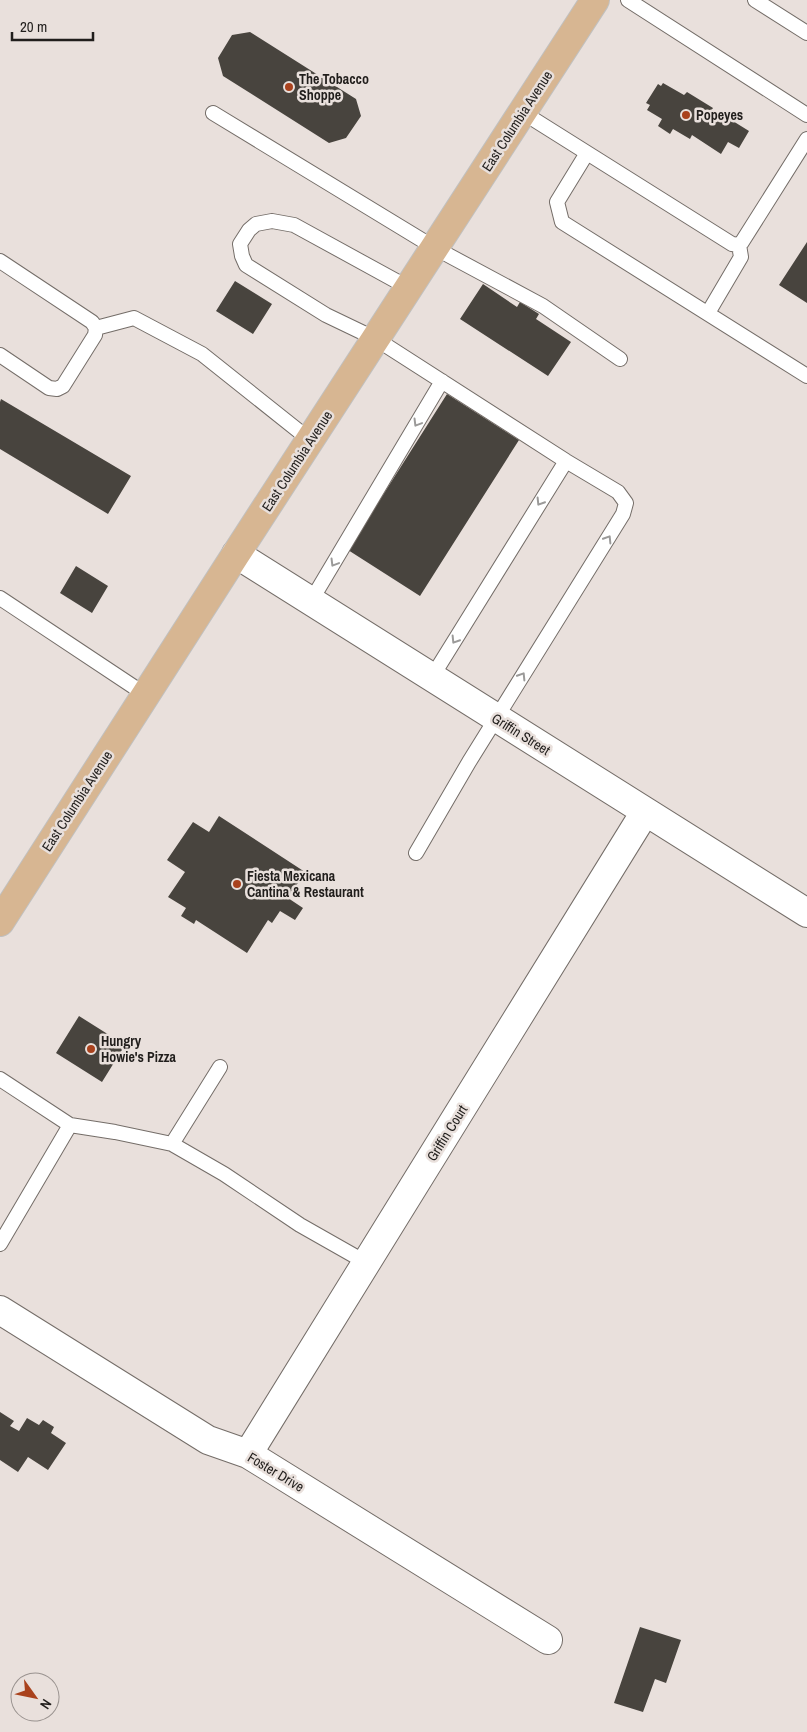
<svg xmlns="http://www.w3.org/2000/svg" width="807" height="1732" font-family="'Archivo Narrow',sans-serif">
  <rect width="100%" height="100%" fill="#e9e0dc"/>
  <path fill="#48443e" d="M250 32 356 99 361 116 346 138 329 143 223 76 218 58 232 35Z
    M663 83 684 95 687 92 713 108 711 111 726 121 728 118 749 131 739 148 728 142 721 154 692 135 690 139 673 129 670 134 658 126 662 119 647 110 650 105 646 103 658 84 661 86Z
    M807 242V303L779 285Z
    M235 281 272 304 253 334 216 311Z
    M483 284 517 307 520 302 539 314 536 319 571 342 548 376 460 319Z
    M447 394 519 440 420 596 348 550Z
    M1 399 131 476 108 514 0 449V402Z
    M76 566 108 586 92 613 60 593Z
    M219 816 305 872 288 898 303 908 295 920 280 911 272 923 268 920 247 953 196 920 194 924 181 916 186 908 168 897 185 872 167 860 193 822 209 832Z
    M79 1016 125 1045 102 1082 56 1053Z
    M0 1412 14 1421 10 1426 19 1431 27 1418 39 1425 43 1420 54 1427 51 1433 66 1443 48 1470 28 1457 18 1472 0 1460Z
    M640 1627 681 1640 666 1683 655 1679 643 1712 614 1703Z"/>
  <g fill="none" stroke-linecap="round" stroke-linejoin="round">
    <defs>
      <path id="service" d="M628 0 807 115
        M755 0 807 33
        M522 112 732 244 739 245 742 242 807 139
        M213 113 435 248 543 306 620 359
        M587 153 557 202 562 222 807 376
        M0 261 92 322 96 328 95 335 63 386 57 389 49 388 0 355
        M409 288 294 225 272 221 256 224 249 230 240 244 242 256 246 265 326 315 376 339 566 461 618 492 626 503 623 514 469 762 416 853
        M708 313 741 257 739 245
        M96 328 134 318 202 354 310 440
        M0 598 146 695
        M311 601 442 381
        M432 677 566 461
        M0 1079 70 1125 0 1244
        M70 1125 115 1132 172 1144 224 1174 300 1225 367 1263
        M172 1144 220 1067"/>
      <path id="minor" d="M236 554 807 913
        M0 1310 208 1440 248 1454 548 1640
        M248 1454 645 812"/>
      <path id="primary" d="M0 922 236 554 595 0"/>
    </defs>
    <use href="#service" stroke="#746d68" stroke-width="16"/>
    <use href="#minor" stroke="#746d68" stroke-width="30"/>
    <use href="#primary" stroke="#c1c0bf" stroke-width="30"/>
    <use href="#service" stroke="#fff" stroke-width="14"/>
    <use href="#minor" stroke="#fff" stroke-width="28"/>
    <use href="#primary" stroke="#d7b692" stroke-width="28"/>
  </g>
  <defs><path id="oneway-chevron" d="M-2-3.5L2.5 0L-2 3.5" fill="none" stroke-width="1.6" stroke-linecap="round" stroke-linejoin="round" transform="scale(1.25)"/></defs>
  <g stroke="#9b9a99">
    <use href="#oneway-chevron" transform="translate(417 423) rotate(121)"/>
    <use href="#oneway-chevron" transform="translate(540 502) rotate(122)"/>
    <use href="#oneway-chevron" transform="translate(608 539) rotate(-58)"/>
    <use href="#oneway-chevron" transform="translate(334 563) rotate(121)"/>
    <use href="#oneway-chevron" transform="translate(455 640) rotate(122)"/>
    <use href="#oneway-chevron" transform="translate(522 676) rotate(-58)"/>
  </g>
  <g fill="#a9421d" stroke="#e9e0dc" stroke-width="2">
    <circle cx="289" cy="87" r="5"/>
    <circle cx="686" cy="115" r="5"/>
    <circle cx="237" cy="884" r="5"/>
    <circle cx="91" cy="1049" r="5"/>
  </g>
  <g text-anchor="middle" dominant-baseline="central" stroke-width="5" stroke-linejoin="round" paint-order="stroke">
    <g font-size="14" font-weight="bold" fill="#211e1c" stroke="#e9e0dc" text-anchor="start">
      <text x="299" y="79">The Tobacco<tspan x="299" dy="16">Shoppe</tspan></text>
      <text x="696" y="115">Popeyes</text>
      <text x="247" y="876">Fiesta Mexicana<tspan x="247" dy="16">Cantina &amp; Restaurant</tspan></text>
      <text x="101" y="1041">Hungry<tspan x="101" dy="16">Howie's Pizza</tspan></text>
    </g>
    <g font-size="14" fill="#211e1c" stroke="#e9e0dc">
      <text transform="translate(517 121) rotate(-57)">East Columbia Avenue</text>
      <text transform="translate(297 461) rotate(-57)">East Columbia Avenue</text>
      <text transform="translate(521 734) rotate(32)">Griffin Street</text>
      <text transform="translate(77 801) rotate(-57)">East Columbia Avenue</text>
      <text transform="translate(447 1133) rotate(-58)">Griffin Court</text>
      <text transform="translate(276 1472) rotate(31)">Foster Drive</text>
    </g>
  </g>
  <g transform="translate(35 1697) rotate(123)"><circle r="24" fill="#e9e0dc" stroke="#99928f"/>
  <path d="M0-4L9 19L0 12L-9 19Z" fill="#a9421d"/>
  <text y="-8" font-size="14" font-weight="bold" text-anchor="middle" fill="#211e1c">N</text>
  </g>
  <path d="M12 32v8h81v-8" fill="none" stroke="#211e1c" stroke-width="2.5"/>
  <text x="20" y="32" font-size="15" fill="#211e1c" stroke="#e9e0dc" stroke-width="4" paint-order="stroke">20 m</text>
</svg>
